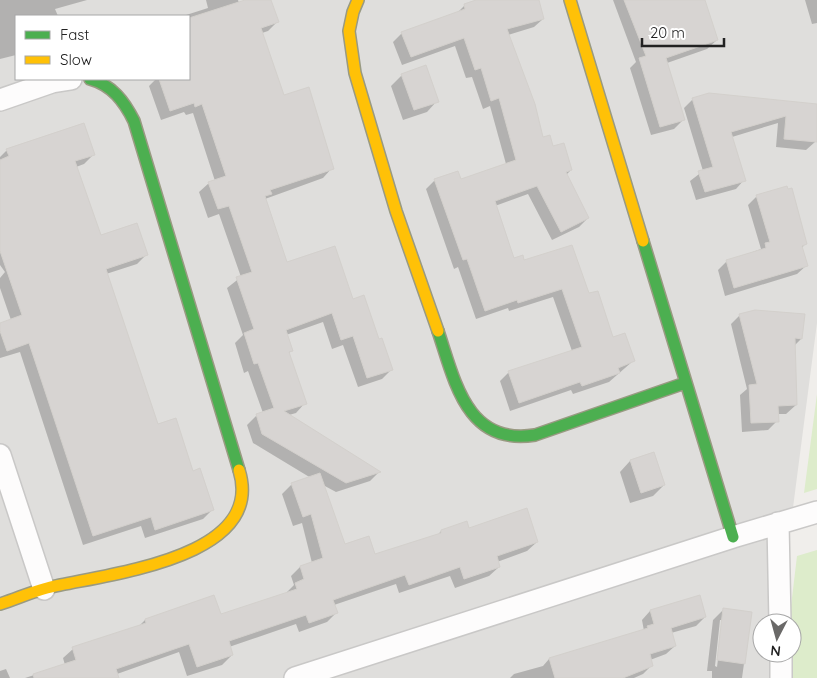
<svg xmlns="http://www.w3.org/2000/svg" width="817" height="678" font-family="Quicksand,sans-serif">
  <rect width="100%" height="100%" fill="#f0eeeb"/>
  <path fill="#dfdedc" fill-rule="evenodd" d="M0 0H817V323L778 623H762V653H775L772 678H0ZM16 16H189V79H16Z"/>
  <path fill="#ddeccb" d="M817 394V489L804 493Z
    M817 550V678H783L786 653H792V623H789L797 556Z"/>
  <path fill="#0003" fill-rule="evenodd" d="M0 0H87L55 9 58 16H16V55L0 59Z
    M206 0H238L239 3 249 0H270L277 22 268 31 262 33 283 97 332 168 323 178 265 199 286 264 352 300 379 341 392 369 382 379 358 387 343 345 332 349 323 322 286 335 291 351 288 354 305 403 296 413 289 415 379 472 370 481 336 492 323 485 344 546 375 556 437 536 441 531 469 530 537 542 527 551 497 562 499 567 489 576 455 588 450 576 399 593 396 584 334 605 336 613 327 622 299 632 296 624 229 647 232 655 222 665 187 676 179 652 117 674 118 678H25L65 665 63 658 73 649 138 627 145 620 220 616 285 594 294 585 291 576 300 567 312 563 302 523 293 526 282 494 292 484 311 478 253 443 247 425 257 415 263 413 248 371 244 373 235 343 243 335 227 288 241 277 219 214 208 218 199 192 209 183 215 181 193 113 186 115 184 112 161 120 149 86 156 79H189V16H183L208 8Z
    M481 0H538L543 19 534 27 508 35 543 139 571 170 566 175 588 218 579 227 552 240 528 194 495 206 513 259 523 261 589 295 612 339 633 361 609 382 573 394 571 390 510 411 500 381 509 372 572 351 553 297 509 311 508 308 476 319 458 267 454 269 426 189 435 180H460L506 164 490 106 483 109 472 77 466 78 455 46 402 65 393 42 402 33 456 14 465 5Z
    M613 0H703L717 40 707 49 667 63 684 119 674 129 651 135 630 68 636 62Z
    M805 0H817V23L812 24Z
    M402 75 437 101 427 112 403 120 391 86Z
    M693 99 817 106 815 142 806 150 776 147 778 123 732 137 744 180 736 189 696 200 690 181 703 171 684 108Z
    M7 150 94 154 84 164 76 167 100 237 147 254 137 264 106 274 157 426 193 472 213 509 203 519 145 538 141 526 83 545 20 352 0 358V324L11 320 0 288V278L5 272 0 265V157Z
    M757 196 805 244 802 248 807 265 797 274 725 296 718 270 727 261 761 249 748 205Z
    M740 315 801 339 794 346 796 405 786 414H777V421L768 430 742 432 740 395 747 389 731 324Z
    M653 454 664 485 653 496 630 503 620 472 630 461Z
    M723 610 751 613 742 678H712V671H707L713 620ZM720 620H723L717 667 715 666Z
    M650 611 705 617 696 626 671 633 675 646 666 654 650 660 652 665 643 674 634 678H510L514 674 543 666 549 659 644 631 642 620Z
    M6 669 10 678H0V671Z"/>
  <path fill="#d7d4d2" stroke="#d3d0cc" d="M245 0H271L279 22 261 28 284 95 309 87 334 169 270 190 272 194 265 196 287 262 335 246 353 299 364 295 379 339 382 338 393 370 367 378 353 336 341 340 332 313 286 330 293 351 289 352 307 404 284 411 381 472 346 483 262 434 256 414 274 408 258 363 254 364 244 333 254 329 236 277 252 272 229 206 218 209 208 182 226 176 202 104 195 107 194 103 170 111 159 79H189V18Z
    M476 0H539L544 19 507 29 535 104 543 137 550 135 553 146 564 143 572 170 566 172 589 218 561 232 537 186 495 201 514 258 523 255 524 260 572 245 589 293 598 291 613 337 625 333 635 361 618 368 620 373 582 386 580 382 519 403 508 371 582 347 562 289 518 303 517 300 485 311 467 259 463 260 434 179 458 171 461 179 516 160 499 98 491 101 481 68 475 70 464 38 411 57 401 32 465 9 464 4Z
    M624 0H705L718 40 666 58 685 120 660 127 639 58 646 56Z
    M426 65 439 102 414 110 401 74Z
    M709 93 817 104V142L784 139 786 116 731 132 746 181 705 192 698 171 713 167 692 98Z
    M84 123 95 155 75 161 101 235 137 223 148 255 106 269 158 424 176 418 193 471 200 468 214 510 155 530 151 517 93 536 29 343 7 351 0 331V323L22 315 0 251V160L9 156 6 149Z
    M787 186 788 189 792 188 807 244 802 246 808 266 734 288 726 260 766 248 765 243 770 242 756 195Z
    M755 310 805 314 802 339 795 338 797 405 778 406 779 422 751 423 749 385 757 384 739 314Z
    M654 452 665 485 641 493 630 460Z
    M320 473 345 544 369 536 375 554 441 533V530L467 521 469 528 527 508 538 542 497 556 500 567 464 579 460 567 409 585 405 575 333 600 338 613 309 623 306 615 229 641 233 655 197 667 189 644 116 669 119 678H34L33 674 76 660 72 647 146 623 145 619 214 595 221 614 297 589 295 583 304 579 300 566 323 558 311 514 303 517 291 483Z
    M700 595 706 617 671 628 676 646 650 654 653 666 623 678H555L549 658 648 628 647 626 654 624 650 610Z
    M723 608 752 612 745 664 717 660Z"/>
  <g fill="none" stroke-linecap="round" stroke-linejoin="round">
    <defs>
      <path id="street" d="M0 100 52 82 71 79
        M0 455 44 589
        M778 523 780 623
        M295 678 733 537 817 512
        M781 678V653"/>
      <path id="fast" d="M90 79C112 85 124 101 134 121L239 470
        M643 241 733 537
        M438 331C455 382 467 446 535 435L685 383"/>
      <path id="slow" d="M358 0 353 12 349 31 355 73 396 211 438 331
        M570 0 643 241
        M0 604C16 599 31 592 47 588 103 574 267 560 239 470"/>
    </defs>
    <use href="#street" stroke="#c9c8c7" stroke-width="24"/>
    <use href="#fast" stroke="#999a82" stroke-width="14"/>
    <use href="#slow" stroke="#999a82" stroke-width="14"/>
    <use href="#street" stroke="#fdfcfc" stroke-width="21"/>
    <use href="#fast" stroke="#4caf50" stroke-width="11"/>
    <use href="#slow" stroke="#ffc107" stroke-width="11"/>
  </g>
  <rect x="15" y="15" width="175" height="65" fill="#ffffff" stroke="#a7a7a7"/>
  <rect x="25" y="31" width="25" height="8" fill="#4caf50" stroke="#a7a7a7"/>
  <text x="60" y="40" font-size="15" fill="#222222">Fast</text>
  <rect x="25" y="56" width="25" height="8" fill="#ffc107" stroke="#a7a7a7"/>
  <text x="60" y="65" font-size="15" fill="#222222">Slow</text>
  <g transform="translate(777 638) rotate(186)"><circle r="24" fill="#ffffff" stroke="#a7a7a7"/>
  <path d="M0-4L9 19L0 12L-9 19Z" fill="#6a6968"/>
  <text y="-8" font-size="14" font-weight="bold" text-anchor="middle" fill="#222222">N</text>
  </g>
  <path d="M642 38v8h82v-8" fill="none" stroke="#222222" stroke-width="2.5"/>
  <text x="650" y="38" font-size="15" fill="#222222" stroke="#ffffff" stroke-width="4" paint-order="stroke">20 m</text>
</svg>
